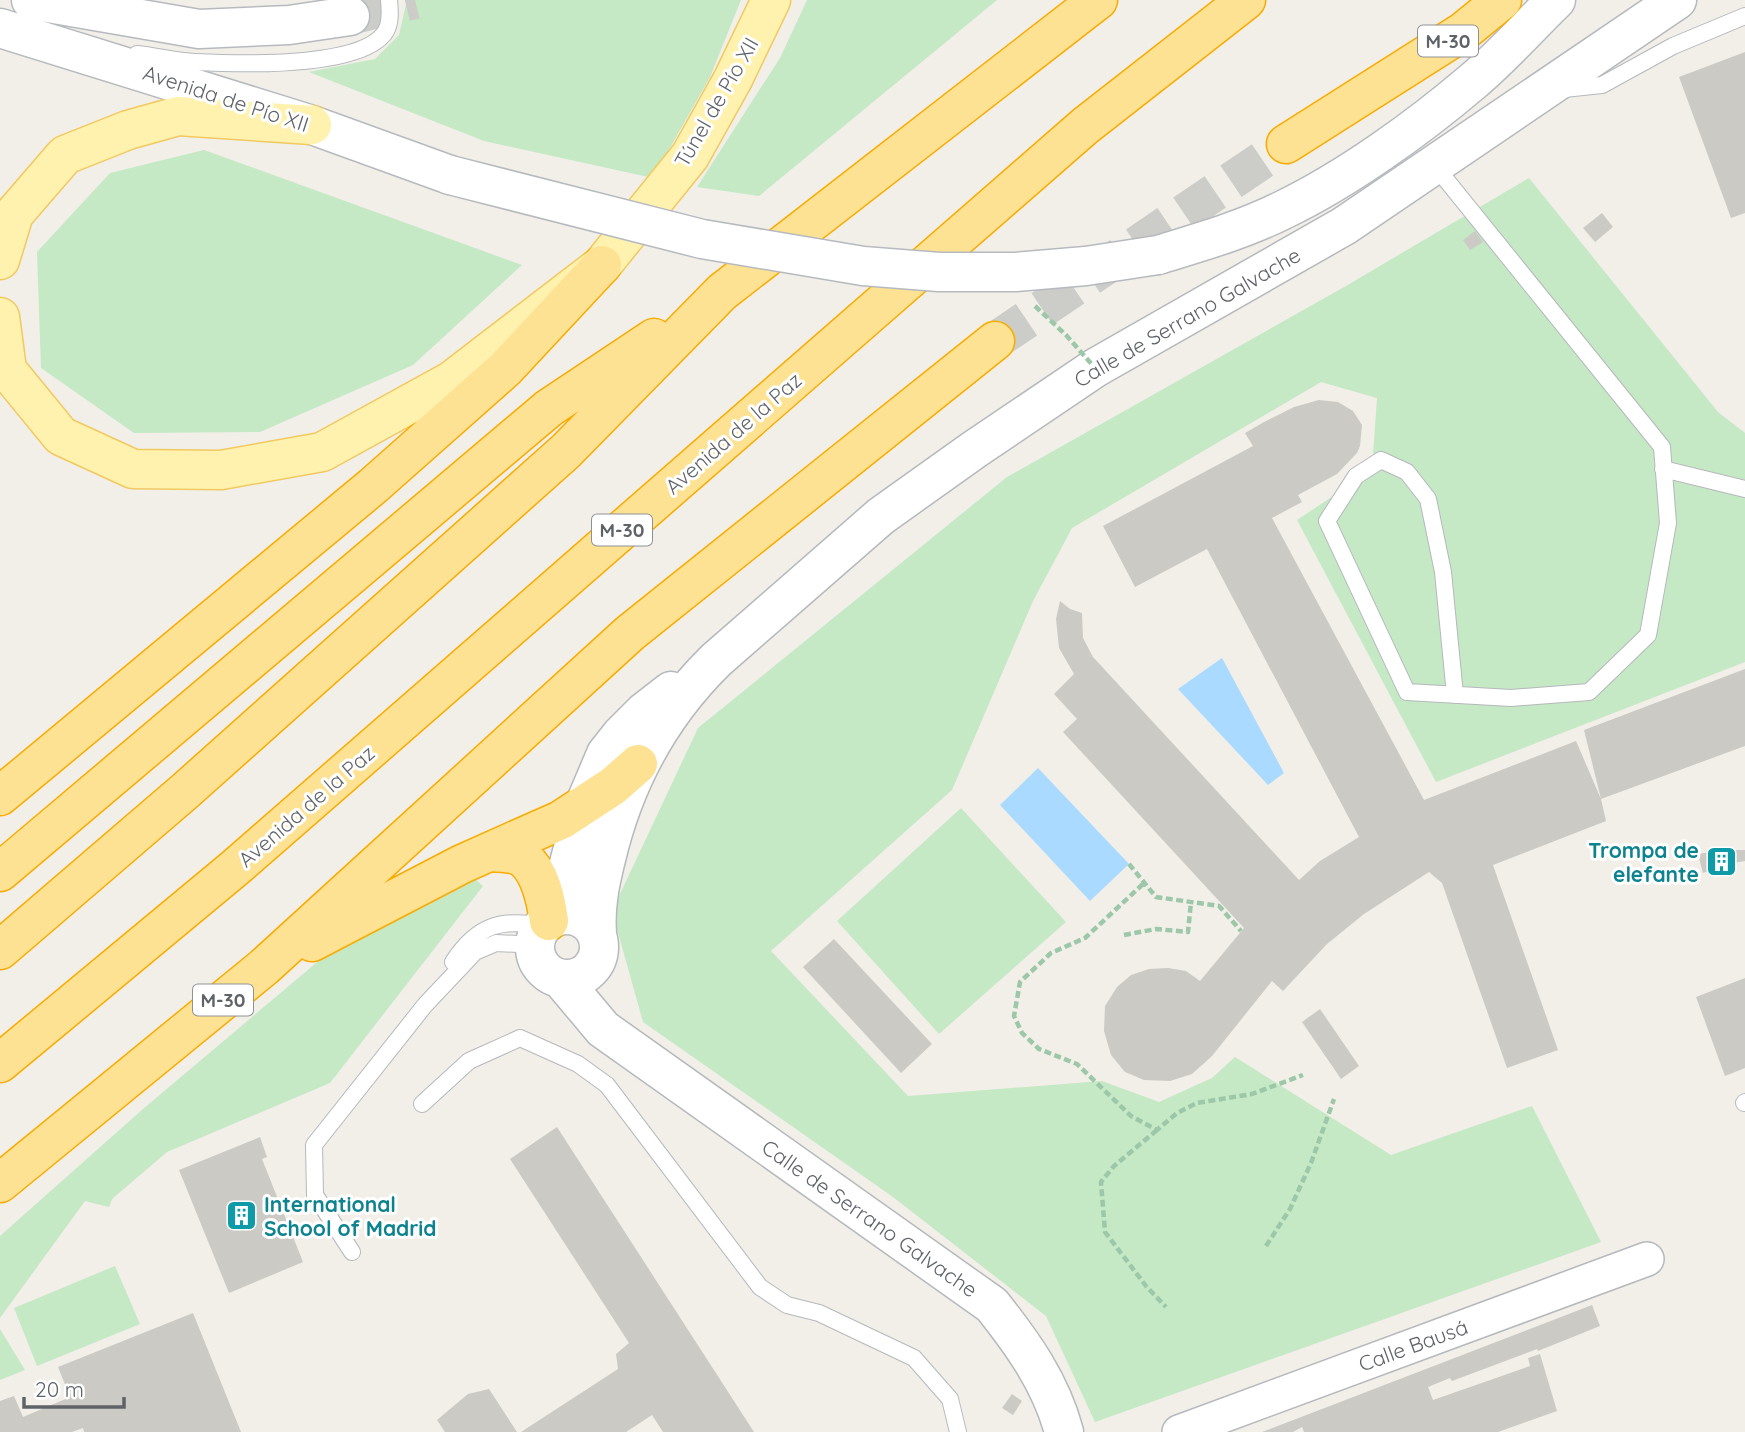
<svg xmlns="http://www.w3.org/2000/svg" width="1745" height="1432" font-family="Quicksand,sans-serif">
  <rect width="100%" height="100%" fill="#f1efe8"/>
  <path fill="#c5e8c5" d="M407 0H741L710 77 653 178 484 141 309 72 375 59 399 35Z
    M807 0H997L759 196 697 187 780 58Z
    M204 150 522 265 413 365 260 432 134 433 41 368 37 252 110 173Z
    M1529 178 1718 412 1745 433V662L1436 782 1297 520 1372 470 1377 398 1321 382 1072 528 1033 601 952 790 771 951 908 1096 1102 1081 1159 1102 1212 1078 1235 1057 1391 1155 1532 1106 1601 1242 1095 1422 1046 1316 893 1197 643 1022 612 911 698 728 1007 477 1346 286Z
    M961 808 1066 922 939 1034 837 921Z
    M475 879 483 886 330 1083 167 1152 112 1199 109 1207 85 1201 0 1318V1236L143 1109 322 958 453 881Z
    M115 1266 140 1324 37 1366 14 1308Z
    M0 1329 25 1370 0 1380Z"/>
  <path fill="#aadaff" d="M1222 658 1284 773 1268 785 1178 689Z
    M1038 768 1129 864 1090 901 1000 805Z"/>
  <path fill="#cccac5" d="M1745 52V213L1731 218 1679 77Z
    M1602 213 1613 227 1595 242 1583 228Z
    M1475 231 1483 242 1470 250 1463 240Z
    M1319 400 1338 402 1353 411 1362 425 1360 446 1357 453 1337 474 1298 495 1302 502 1272 518 1424 800 1576 741 1601 799 1606 821 1493 865 1558 1050 1507 1068 1442 883 1429 872 1364 914 1327 944 1283 991 1272 981 1212 1056 1192 1074 1170 1081 1144 1080 1125 1072 1111 1055 1104 1031 1105 1006 1117 987 1131 975 1149 969 1168 968 1186 971 1200 981 1244 928 1063 732 1077 719 1054 694 1074 674 1059 648 1056 619 1060 601 1070 609 1082 613 1083 638 1093 657 1299 880 1320 861 1359 837 1207 549 1135 587 1103 526 1253 446 1245 433 1264 422 1294 407Z
    M1745 669V746L1601 799 1584 730Z
    M1721 850H1745V861L1727 864 1703 873 1698 854Z
    M834 939 932 1044 901 1073 803 967Z
    M1745 978V1068L1725 1076 1696 997Z
    M1320 1009 1359 1066 1341 1079 1302 1022Z
    M557 1127 754 1432H663L652 1415 626 1432H521L618 1369 616 1354 629 1343 510 1159Z
    M260 1137 267 1157 262 1159 303 1262 229 1293 179 1170Z
    M1592 1305 1600 1326 1538 1351 1537 1349 1452 1381 1450 1378 1428 1387 1433 1400 1530 1366 1528 1358 1540 1354 1557 1411 1498 1432H1304L1302 1427 1293 1432H1262Z
    M193 1313 241 1432H84L83 1428 72 1432H0V1401L14 1396 23 1417 70 1397 58 1367Z
    M489 1389 517 1432H445L437 1420 468 1394Z
    M1012 1394 1022 1401 1013 1415 1002 1408Z"/>
  <g fill="none" stroke-linecap="round" stroke-linejoin="round">
    <path stroke="#ccccc8" stroke-width="38" stroke-dasharray="38 19" stroke-linecap="butt" d="M350 16 415 0"/>
    <path stroke="#ccccc8" stroke-width="38" stroke-dasharray="38 19" stroke-linecap="butt" d="M995 341 1286 144"/>
    <defs>
      <path id="service" d="M137 54C156 56 176 61 195 62 236 64 363 69 386 31 391 22 390 10 389 0
        M1564 89 1602 85 1673 46 1745 16
        M1435 166 1662 447 1668 523 1648 635 1589 692 1511 698 1407 692 1327 521 1356 476 1381 460 1407 472 1428 499 1443 572 1455 695
        M1663 469 1745 489
        M453 962C477 925 501 918 543 926
        M1744 1103 1745 1102
        M422 1104 469 1061 520 1038 578 1064 607 1085 760 1287 787 1305 819 1313 914 1358 950 1399 958 1432
        M352 1252 315 1195 314 1145 425 1005 475 952 496 943 518 944 536 953"/>
      <path id="minor" d="M1179 1432 1647 1259"/>
      <path id="tertiary" d="M535 947a32 32 0 1 1 64 0a32 32 0 1 1-64 0Z
        M555 917 584 806 606 754 621 735 644 712 671 691
        M597 933C595 907 600 883 606 859 624 782 660 715 716 660L881 516 975 449 1095 368 1344 226 1677 0
        M561 979 603 1029 992 1305C1023 1344 1051 1383 1064 1432"/>
      <path id="secondary" d="M31 0 199 29 289 25 350 16
        M0 28 312 125 450 175
        M1158 255C1200 242 1243 230 1283 210 1347 179 1418 128 1472 82 1502 57 1528 27 1556 0"/>
      <path id="primary" d="M0 260 14 214 65 155 128 130 178 116 312 125
        M0 317 7 370 61 436 133 469 221 470 322 452 451 381 602 265 690 156 733 79 771 0"/>
      <path id="motorway" d="M1286 144 1464 31 1502 0
        M0 796 373 486 505 369 602 265
        M491 852C502 853 515 852 524 859 541 873 546 900 549 921
        M0 872 549 408 654 338
        M312 942 462 864 561 820 613 786 638 764
        M0 950 184 792 566 451 722 292 1098 0
        M0 1063 236 867 1085 126 1246 0
        M0 1183 264 967 630 633 995 341"/>
    </defs>
    <use href="#service" stroke="#b5b8bc" stroke-width="18"/>
    <use href="#minor" stroke="#b5b8bc" stroke-width="36"/>
    <use href="#tertiary" stroke="#b5b8bc" stroke-width="41"/>
    <use href="#secondary" stroke="#b6babf" stroke-width="41"/>
    <use href="#primary" stroke="#f2c960" stroke-width="41"/>
    <use href="#motorway" stroke="#f9ab00" stroke-width="41"/>
    <path stroke="#9cc7a9" stroke-width="4.5" stroke-dasharray="7 3.5" stroke-linecap="butt" d="M1129 864 1156 897 1219 906 1241 931
      M1143 884 1085 938 1051 953 1020 982 1014 1016 1022 1033 1039 1049 1077 1064 1131 1116 1157 1130 1177 1113 1197 1103 1252 1094 1303 1075
      M1124 935 1156 929 1188 932 1191 902
      M1157 1130 1114 1166 1101 1182 1105 1232 1146 1286 1166 1307
      M1266 1246 1290 1209 1311 1163 1334 1099"/>
    <use href="#service" stroke="#fff" stroke-width="16"/>
    <use href="#minor" stroke="#fff" stroke-width="33"/>
    <use href="#tertiary" stroke="#fff" stroke-width="38"/>
    <use href="#secondary" stroke="#fff" stroke-width="38"/>
    <use href="#primary" stroke="#fff2af" stroke-width="38"/>
    <use href="#motorway" stroke="#fde293" stroke-width="38"/>
    <defs>
      <path id="secondary-bridge" d="M450 175 702 239 863 266 939 272H1015L1086 266 1158 255"/>
    </defs>
    <use href="#secondary-bridge" stroke="#b6babf" stroke-width="41" stroke-linecap="butt"/>
    <path stroke="#9cc7a9" stroke-width="4.5" stroke-dasharray="7 3.5" stroke-linecap="butt" d="M1035 306 1066 335 1095 368"/>
    <use href="#secondary-bridge" stroke="#fff" stroke-width="38"/>
  </g>
  <defs>
    <symbol id="building-square" viewBox="-11 -11 22 22"><rect x="-9" y="-9" width="18" height="18" rx="4" fill="#0f9aa8" stroke="#fff"/><path d="M-4-6H4V6H1V3H-1V6H-4ZM-2.5-4.3h1.7v1.8h-1.7ZM.8-4.3h1.7v1.8H.8ZM-2.5-1h1.7V.8h-1.7ZM.8-1h1.7V.8H.8Z" fill="#fff"/></symbol>
  </defs>
  <g fill-rule="evenodd">
    <use href="#building-square" x="1704" y="844" width="35" height="35"/>
    <use href="#building-square" x="224" y="1198" width="35" height="35"/>
  </g>
  <g text-anchor="middle" dominant-baseline="central" stroke-width="6" stroke-linejoin="round" paint-order="stroke">
    <g fill="#fff" stroke="#8f9295" stroke-width="2">
      <rect x="1418" y="25.5" width="60" height="31" rx="5"/>
      <rect x="592" y="514.5" width="60" height="31" rx="5"/>
      <rect x="193" y="984.5" width="60" height="31" rx="5"/>
    </g>
    <g font-size="19" font-weight="bold" fill="#5f6368">
      <text x="1448" y="41">M-30</text>
      <text x="622" y="530">M-30</text>
      <text x="223" y="1000">M-30</text>
    </g>
    <g font-size="21" fill="#5f6368" stroke="#fff">
      <text transform="translate(226 98) rotate(18)">Avenida de Pío XII</text>
      <text transform="translate(716 102) rotate(-60)">Túnel de Pío XII</text>
      <text transform="translate(1187 317) rotate(-30)">Calle de Serrano Galvache</text>
      <text transform="translate(733 433) rotate(-41)">Avenida de la Paz</text>
      <text transform="translate(306 806) rotate(-41)">Avenida de la Paz</text>
      <text transform="translate(870 1218) rotate(35)">Calle de Serrano Galvache</text>
      <text transform="translate(1413 1345) rotate(-20)">Calle Bausá</text>
    </g>
    <g font-size="21" font-weight="bold" fill="#0d838f" stroke="#fff" text-anchor="end">
      <text x="1699" y="850">Trompa de<tspan x="1699" dy="24">elefante</tspan></text>
      <text x="264" y="1204" text-anchor="start">International<tspan x="264" dy="24">School of Madrid</tspan></text>
    </g>
  </g>
  <path d="M24 1397v10h100v-10" fill="none" stroke="#5f6368" stroke-width="3.5"/>
  <text x="35" y="1397" font-size="21" fill="#5f6368" stroke="#ffffff" stroke-width="5" paint-order="stroke">20 m</text>
</svg>
